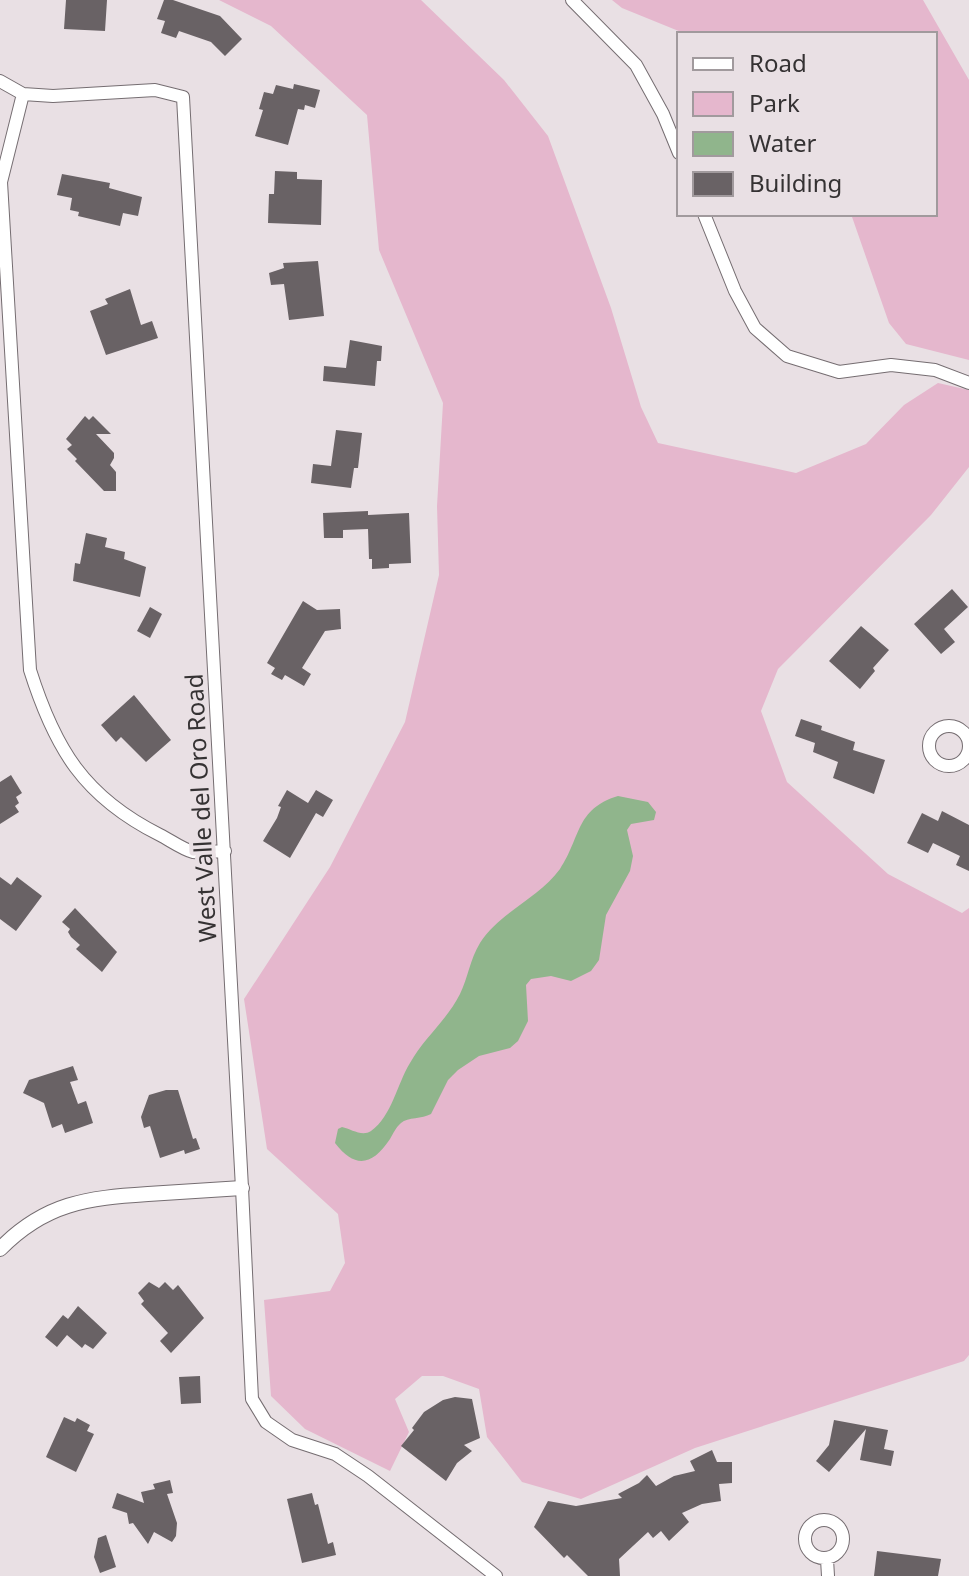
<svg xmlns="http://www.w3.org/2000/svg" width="969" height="1576" font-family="'Noto Sans',sans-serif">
  <rect width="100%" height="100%" fill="#e9e0e4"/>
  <path fill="#e5b7cd" d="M219 0H421L504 80 548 136 611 308 641 407 658 443 796 473 866 444 904 405 938 383 969 390V467L931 515 778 669 761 711 787 782 888 874 962 913 969 908V1355L964 1361 695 1448 581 1499 522 1482 487 1437 479 1389 443 1376H422L395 1399 409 1432 390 1471 305 1429 271 1396 264 1300 330 1291 345 1263 338 1214 267 1149 244 999 330 867 405 722 439 575 437 506 443 403 379 250 367 115 271 26Z
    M612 0H923L969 80V360L906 344 889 323 851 214H935V34H686L622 8Z"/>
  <path fill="#90b58c" d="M618 796 648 802 656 812 654 820 631 824 627 830 633 856 630 871 606 915 599 960 591 971 571 981 551 976 531 979 526 985 528 1021 518 1041 510 1048 479 1056 458 1070 448 1080 431 1114C422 1119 408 1117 401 1123 396 1127 393 1134 390 1139 372 1166 355 1169 335 1143L338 1129 342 1127C351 1129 362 1137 371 1131 392 1116 397 1084 410 1063 424 1038 447 1020 460 994 468 978 470 959 480 943 500 912 539 898 560 869 581 838 575 809 618 796Z"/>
  <path fill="#696265" d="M66 0H107L105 31 64 29Z
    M164 0H173L220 16 242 39 225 56 211 42 179 31 176 38 161 33 165 21 157 19Z
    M294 84 320 90 315 108 305 105 304 110 298 109 288 145 255 136 263 110 259 109 264 92 273 94 276 85 293 89Z
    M275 171 297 172V179L322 180 321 225 268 223 269 194H274Z
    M62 174 110 183 109 188 142 197 138 216 123 213 120 226 78 216 79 212 70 210 72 198 57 195Z
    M318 261 324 316 289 320 284 284 271 285 269 273 284 268 283 263Z
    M130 289 141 325 152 321 158 338 106 355 90 311 108 304 105 299Z
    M350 340 382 346 381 361H377L375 386 323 381 324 366 346 368Z
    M85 416 89 420 93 416 111 434H96L114 453V458L110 465 116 472V491H104L75 461 77 459 67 449 72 445 66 439Z
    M336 430 362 433 358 468H354L351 488 311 483 313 464 331 466Z
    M368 511V515L409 513 411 563 389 564V568L372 569V559H369L368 529 343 530V538H324L323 513Z
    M86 533 107 538 105 547 125 552 124 559 146 567 140 597 73 581 75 563 80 564Z
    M952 589 968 607 944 629 955 642 941 654 914 624Z
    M303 601 317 610 340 609 341 629 325 631 302 668 311 674 304 686 285 675 282 680 271 674 275 668 267 663Z
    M150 607 162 614 150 638 137 631Z
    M861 626 889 650 873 668 875 671 860 689 829 661Z
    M134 695 171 740 146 762 121 737 116 742 101 725Z
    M801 719 822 726 821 730 855 742 853 750 885 760 874 794 833 778 838 762 813 752 815 743 795 736Z
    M11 775 22 793 16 797 19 803 15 806 19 812 0 824V782Z
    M287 790 308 803 316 790 333 800 323 817 316 813 290 858 263 841 277 818 281 807 278 806Z
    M942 811 969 825V871L956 865 960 856 933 843 928 853 907 843 922 813 938 821Z
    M0 877 11 885 17 877 42 896 16 931 0 919Z
    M75 908 117 952 102 972 76 949 80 945 71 937 68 932 70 929 62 922Z
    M73 1066 78 1080 70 1082 78 1104 86 1101 93 1123 65 1133 62 1124 52 1128 44 1103 23 1093 29 1080Z
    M166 1090H178L193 1139 196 1138 200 1149 185 1154 184 1150 160 1158 150 1126 144 1128 141 1117 149 1095Z
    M149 1282 159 1288 165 1282 173 1290 178 1285 204 1318 171 1353 160 1341 168 1333 141 1304 144 1301 138 1293Z
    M78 1306 107 1333 93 1349 85 1344 82 1348 67 1335 57 1347 45 1337 63 1315 68 1319Z
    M200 1376 201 1403 181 1404 179 1377Z
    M455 1397 472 1399 480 1438 464 1445 472 1451 457 1463 446 1481 401 1446 414 1430 412 1428 424 1412 443 1400Z
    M64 1417 75 1422 77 1418 90 1425 87 1431 94 1434 76 1472 46 1457Z
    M834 1420 888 1430 884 1449 894 1451 891 1466 860 1460 866 1429 829 1472 816 1461 829 1445Z
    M712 1450 717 1462H732V1483L719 1484 721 1501 702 1504 682 1513 689 1522 669 1541 661 1531 653 1538 648 1532 619 1559 620 1576H588L567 1555 564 1558 534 1527 548 1501 576 1506 622 1498 618 1494 639 1483 647 1475 656 1486 674 1476 695 1471 690 1461Z
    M170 1480 173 1493 167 1494 177 1523 176 1536 172 1542 154 1532 148 1544 133 1523 129 1524 127 1513 112 1508 117 1493 144 1503 141 1492 155 1489 153 1484Z
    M312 1493 315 1505 318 1504 328 1544 333 1542 336 1555 302 1563 287 1499Z
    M106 1535 116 1567 100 1573 94 1557 98 1538Z
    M877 1551 941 1559 938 1576H874Z"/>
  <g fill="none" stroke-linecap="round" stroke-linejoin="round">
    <defs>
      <path id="minor" d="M572 0 636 65 663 114 679 153
        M0 81 23 94 53 96 155 90 183 97 242 1188 252 1399 266 1422 292 1440 335 1454 368 1476 496 1576
        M23 94 1 182 30 670C55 749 84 797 160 835 170 840 182 849 193 852 203 853 215 851 225 851
        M704 214 735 291 755 328 787 356 839 372 891 365 935 370 969 383
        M929 746a20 20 0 1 1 40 0a20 20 0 1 1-40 0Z
        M805 1539a19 19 0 1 1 38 0a19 19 0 1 1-38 0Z
        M827 1559 828 1576"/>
      <path id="tertiary" d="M0 1249C45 1203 87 1198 148 1194 180 1192 211 1190 242 1188"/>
    </defs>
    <use href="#minor" stroke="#756d71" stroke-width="14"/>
    <use href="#tertiary" stroke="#756d71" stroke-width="16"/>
    <use href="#minor" stroke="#fff" stroke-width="12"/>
    <use href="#tertiary" stroke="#fff" stroke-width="14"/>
  </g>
  <g text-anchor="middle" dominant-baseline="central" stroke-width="8" stroke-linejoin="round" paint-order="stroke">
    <g font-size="24" fill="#353233" stroke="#e9e0e4">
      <text transform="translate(200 808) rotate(-93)">West Valle del Oro Road</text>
    </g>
  </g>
  <rect x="677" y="32" width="260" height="184" fill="#e9e0e4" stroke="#a19a9d" stroke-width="2"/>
  <rect x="693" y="58" width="40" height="12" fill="#ffffff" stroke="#a19a9d" stroke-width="2"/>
  <text x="749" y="72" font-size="24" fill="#353233">Road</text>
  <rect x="693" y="92" width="40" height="24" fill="#e5b7cd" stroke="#a19a9d" stroke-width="2"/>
  <text x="749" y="112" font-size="24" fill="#353233">Park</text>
  <rect x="693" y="132" width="40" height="24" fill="#90b58c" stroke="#a19a9d" stroke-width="2"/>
  <text x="749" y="152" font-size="24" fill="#353233">Water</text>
  <rect x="693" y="172" width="40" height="24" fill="#696265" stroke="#a19a9d" stroke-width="2"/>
  <text x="749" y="192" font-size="24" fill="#353233">Building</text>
</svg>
